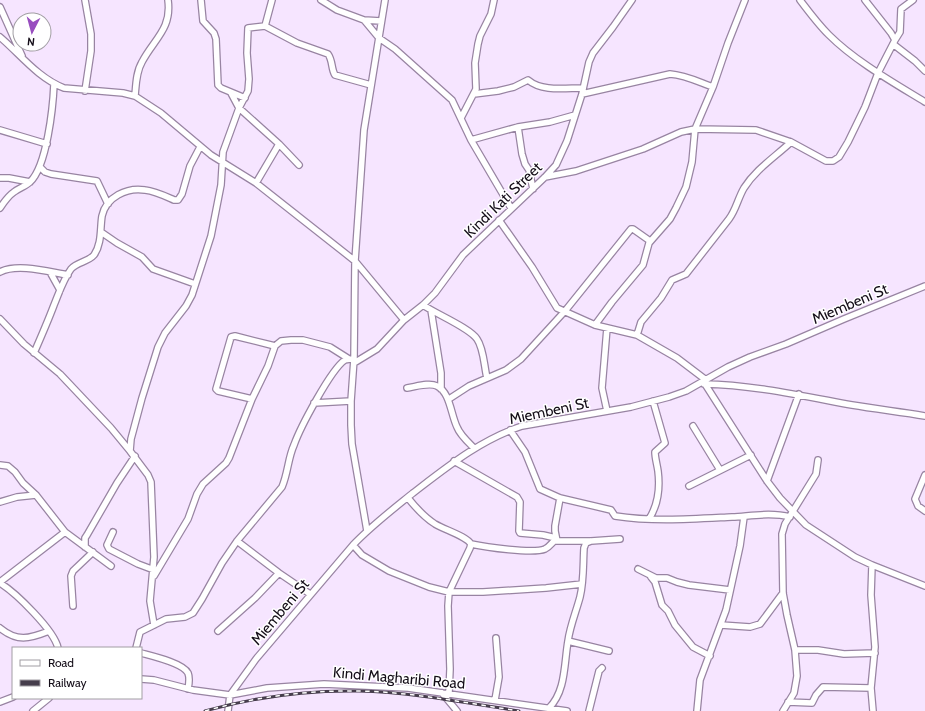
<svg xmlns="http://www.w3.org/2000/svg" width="925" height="711" font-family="Cabin,sans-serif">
  <rect width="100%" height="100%" fill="#f6e5ff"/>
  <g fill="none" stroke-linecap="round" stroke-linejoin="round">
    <defs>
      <path id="minor" d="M201 0 203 21 214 33 216 39 218 85 221 88 245 98
        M321 0 337 10 364 20 379 38 395 49 452 100 471 140 511 208
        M800 0C809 12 819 25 829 35 855 61 894 83 925 102
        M0 7 22 56
        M364 20 381 21
        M265 26 297 43 328 54C333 61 331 69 335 75L371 85
        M0 37C20 54 38 78 64 88L123 93 135 96 161 113 211 155 256 183 355 261 404 320
        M895 40 900 32 901 9 913 0
        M893 44 915 61 925 71
        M85 91 91 51V34L85 0
        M231 93 239 108 279 144 299 165
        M474 94 498 91 514 87 528 80C542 92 565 88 583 88
        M582 94 670 74C685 75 699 82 713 87
        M135 96C136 85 136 72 142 62 154 39 172 29 168 0
        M461 118 476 89 475 63 478 44 480 36 491 14 494 0
        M518 127 522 154 525 164 529 170 533 189
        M0 130 47 144
        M471 140 518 127 550 122 575 115
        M40 167 45 172 51 174 97 181 108 204
        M545 177 576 171 643 149 681 132 695 129 756 130 791 142 826 161H833L839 157 848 142 865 107 878 73 895 40 891 33 865 0
        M0 178H9L30 182
        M256 183 279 144
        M0 208C4 202 8 196 14 192 19 188 26 186 30 182 47 166 53 107 54 84
        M499 220 532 267 557 308 595 325 637 335 677 358 706 380
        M101 232 117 243 142 257 153 269 195 284
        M0 272C18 263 49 272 68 275
        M50 272 60 290
        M423 305C436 314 470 328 477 339 484 349 484 366 487 378
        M431 310 441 373V389
        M0 319 24 344 60 374 111 428 130 451
        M595 325 612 302 643 265 649 243 670 219 676 208 686 187 692 162 695 129 713 87 728 43 745 0
        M637 335 641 322 661 298 672 280 686 274 729 219C736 210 738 198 744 188 756 169 775 157 791 142
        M34 353C41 337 48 321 54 305 59 293 63 280 71 269 77 262 88 262 94 255 102 244 100 228 102 216 106 197 127 187 145 190 155 191 165 196 174 200H178L182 194 190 166 200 147
        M354 363 377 349 404 320 423 305 435 293 463 255 545 177 556 165 567 141 582 94 589 62 593 53 613 27 632 0
        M704 384C754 385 803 396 852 405 876 409 901 412 925 416
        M705 384 767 481 780 498 806 525 855 557 872 565 925 586
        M407 388C415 387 429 382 437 386 450 392 451 415 457 427 460 435 468 442 474 448
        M252 399 218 391 216 389 231 337 235 336 275 346
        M449 399 469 386 506 370 521 359 565 311 631 229H633L650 241
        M314 403 351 401
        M607 411 602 388 607 328
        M693 426 720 470
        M510 430 525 452 540 489 560 498 611 510 615 516C653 522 693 519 732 517 751 516 771 512 790 517
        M454 461 517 497 520 502 519 531 520 533 543 535 556 538
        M0 465 8 466 15 472 23 483 36 495 65 532 111 566
        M925 475 915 499 918 506 925 511
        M767 481 799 394
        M689 486 751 455
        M408 498C416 508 424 517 435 524 445 530 466 536 471 544L470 548 449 592 448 606 450 669 449 693
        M0 502 17 497 36 495
        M649 519C658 505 660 487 658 471 657 464 655 458 655 452L665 443 653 401
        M367 531 352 444 351 425V401L354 359 355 261 364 130 385 0
        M113 532 107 545 109 549 138 564 154 570
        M237 541 279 573 310 594
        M557 541 555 531V526L560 498
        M471 544C485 547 533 554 545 549 549 547 551 544 554 541H590
        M353 545 362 555 389 571 429 587 449 592H483L546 588 582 584
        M85 547V538L87 535 117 483 135 456
        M872 565 871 595 875 647 871 688 873 711
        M638 569 656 578H667L677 582 689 585 730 590
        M154 576 188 519 197 494 203 484 226 463 229 458 252 399 268 366 275 346 281 341 291 340H303L330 347 349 359
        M651 577 655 582 662 605 668 611 675 625 693 647 710 656
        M0 582 65 532
        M0 583C16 593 54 630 58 648
        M73 606 71 576 73 571 93 552
        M154 625 150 601 154 557 151 482 148 475 130 451 131 439 142 398 158 347 165 333 186 306 192 295 211 236 221 185 223 152 239 108 248 91 249 79 247 53 248 28 265 26 272 0
        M721 625 750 627 760 624 783 593
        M0 628C17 642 29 639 49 631
        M218 631 255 598 279 573
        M568 641 609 651
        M136 648 140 632 166 619 185 617 193 613 202 599 222 563 237 541 282 487C288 473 288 458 294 445 300 428 331 369 345 360 348 359 351 359 354 359
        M795 650H818L844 654 875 653
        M141 653C152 656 183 663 188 673 190 678 189 684 188 689
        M141 679 154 680 193 690 230 695 267 688 324 684 408 688 567 711
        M442 693 457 711
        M495 700 499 677 496 638
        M0 702 13 697
        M788 702 812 703 816 695 823 687 871 688
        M549 708C566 691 564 664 568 641 570 626 576 612 580 597 584 581 583 564 584 548L586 543 591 541 620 539
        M33 711 49 698
        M228 711 230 695 256 659 353 545C371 526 392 510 413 493 447 467 480 440 522 426L631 407 669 397 686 391 728 367 750 357 786 344 844 319 925 286
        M589 711 599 671 602 668
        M697 711 700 680 726 610 740 546 744 517
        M783 711 794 693 797 676 795 650 787 615 783 593 782 534 785 524 816 474 818 460"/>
    </defs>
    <use href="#minor" stroke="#9884a2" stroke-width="8"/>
    <use href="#minor" stroke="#fff" stroke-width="5.5"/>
    <defs>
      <path id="rail" d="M205 711C255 697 307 690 359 691 412 692 466 703 519 711"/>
    </defs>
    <use href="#rail" stroke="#463d4c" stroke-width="3"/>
    <use href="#rail" stroke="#fff" stroke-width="1.5" stroke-dasharray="4.5" stroke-linecap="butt"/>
  </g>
  <g text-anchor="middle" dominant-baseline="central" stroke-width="3" stroke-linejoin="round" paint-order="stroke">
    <g font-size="15" fill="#140d18" stroke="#fff">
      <text transform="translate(503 200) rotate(-44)">Kindi Kati Street</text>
      <text transform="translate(850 304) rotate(-23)">Miembeni St</text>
      <text transform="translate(549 411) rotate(-12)">Miembeni St</text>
      <text transform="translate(280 612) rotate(-50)">Miembeni St</text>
      <text transform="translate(399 678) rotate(5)">Kindi Magharibi Road</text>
    </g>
  </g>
  <rect x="12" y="647" width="130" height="52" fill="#ffffff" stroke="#a19ea3"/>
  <rect x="20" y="660" width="20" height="6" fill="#ffffff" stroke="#a19ea3"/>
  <text x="48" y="667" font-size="12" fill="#140d18">Road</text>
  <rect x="20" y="680" width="20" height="6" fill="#463d4c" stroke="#a19ea3"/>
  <text x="48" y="687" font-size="12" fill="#140d18">Railway</text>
  <g transform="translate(32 32) rotate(186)"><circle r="19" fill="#ffffff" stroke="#a19ea3"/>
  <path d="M0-3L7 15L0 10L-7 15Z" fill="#984dbf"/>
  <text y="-6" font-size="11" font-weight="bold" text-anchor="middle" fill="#140d18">N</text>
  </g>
</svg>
